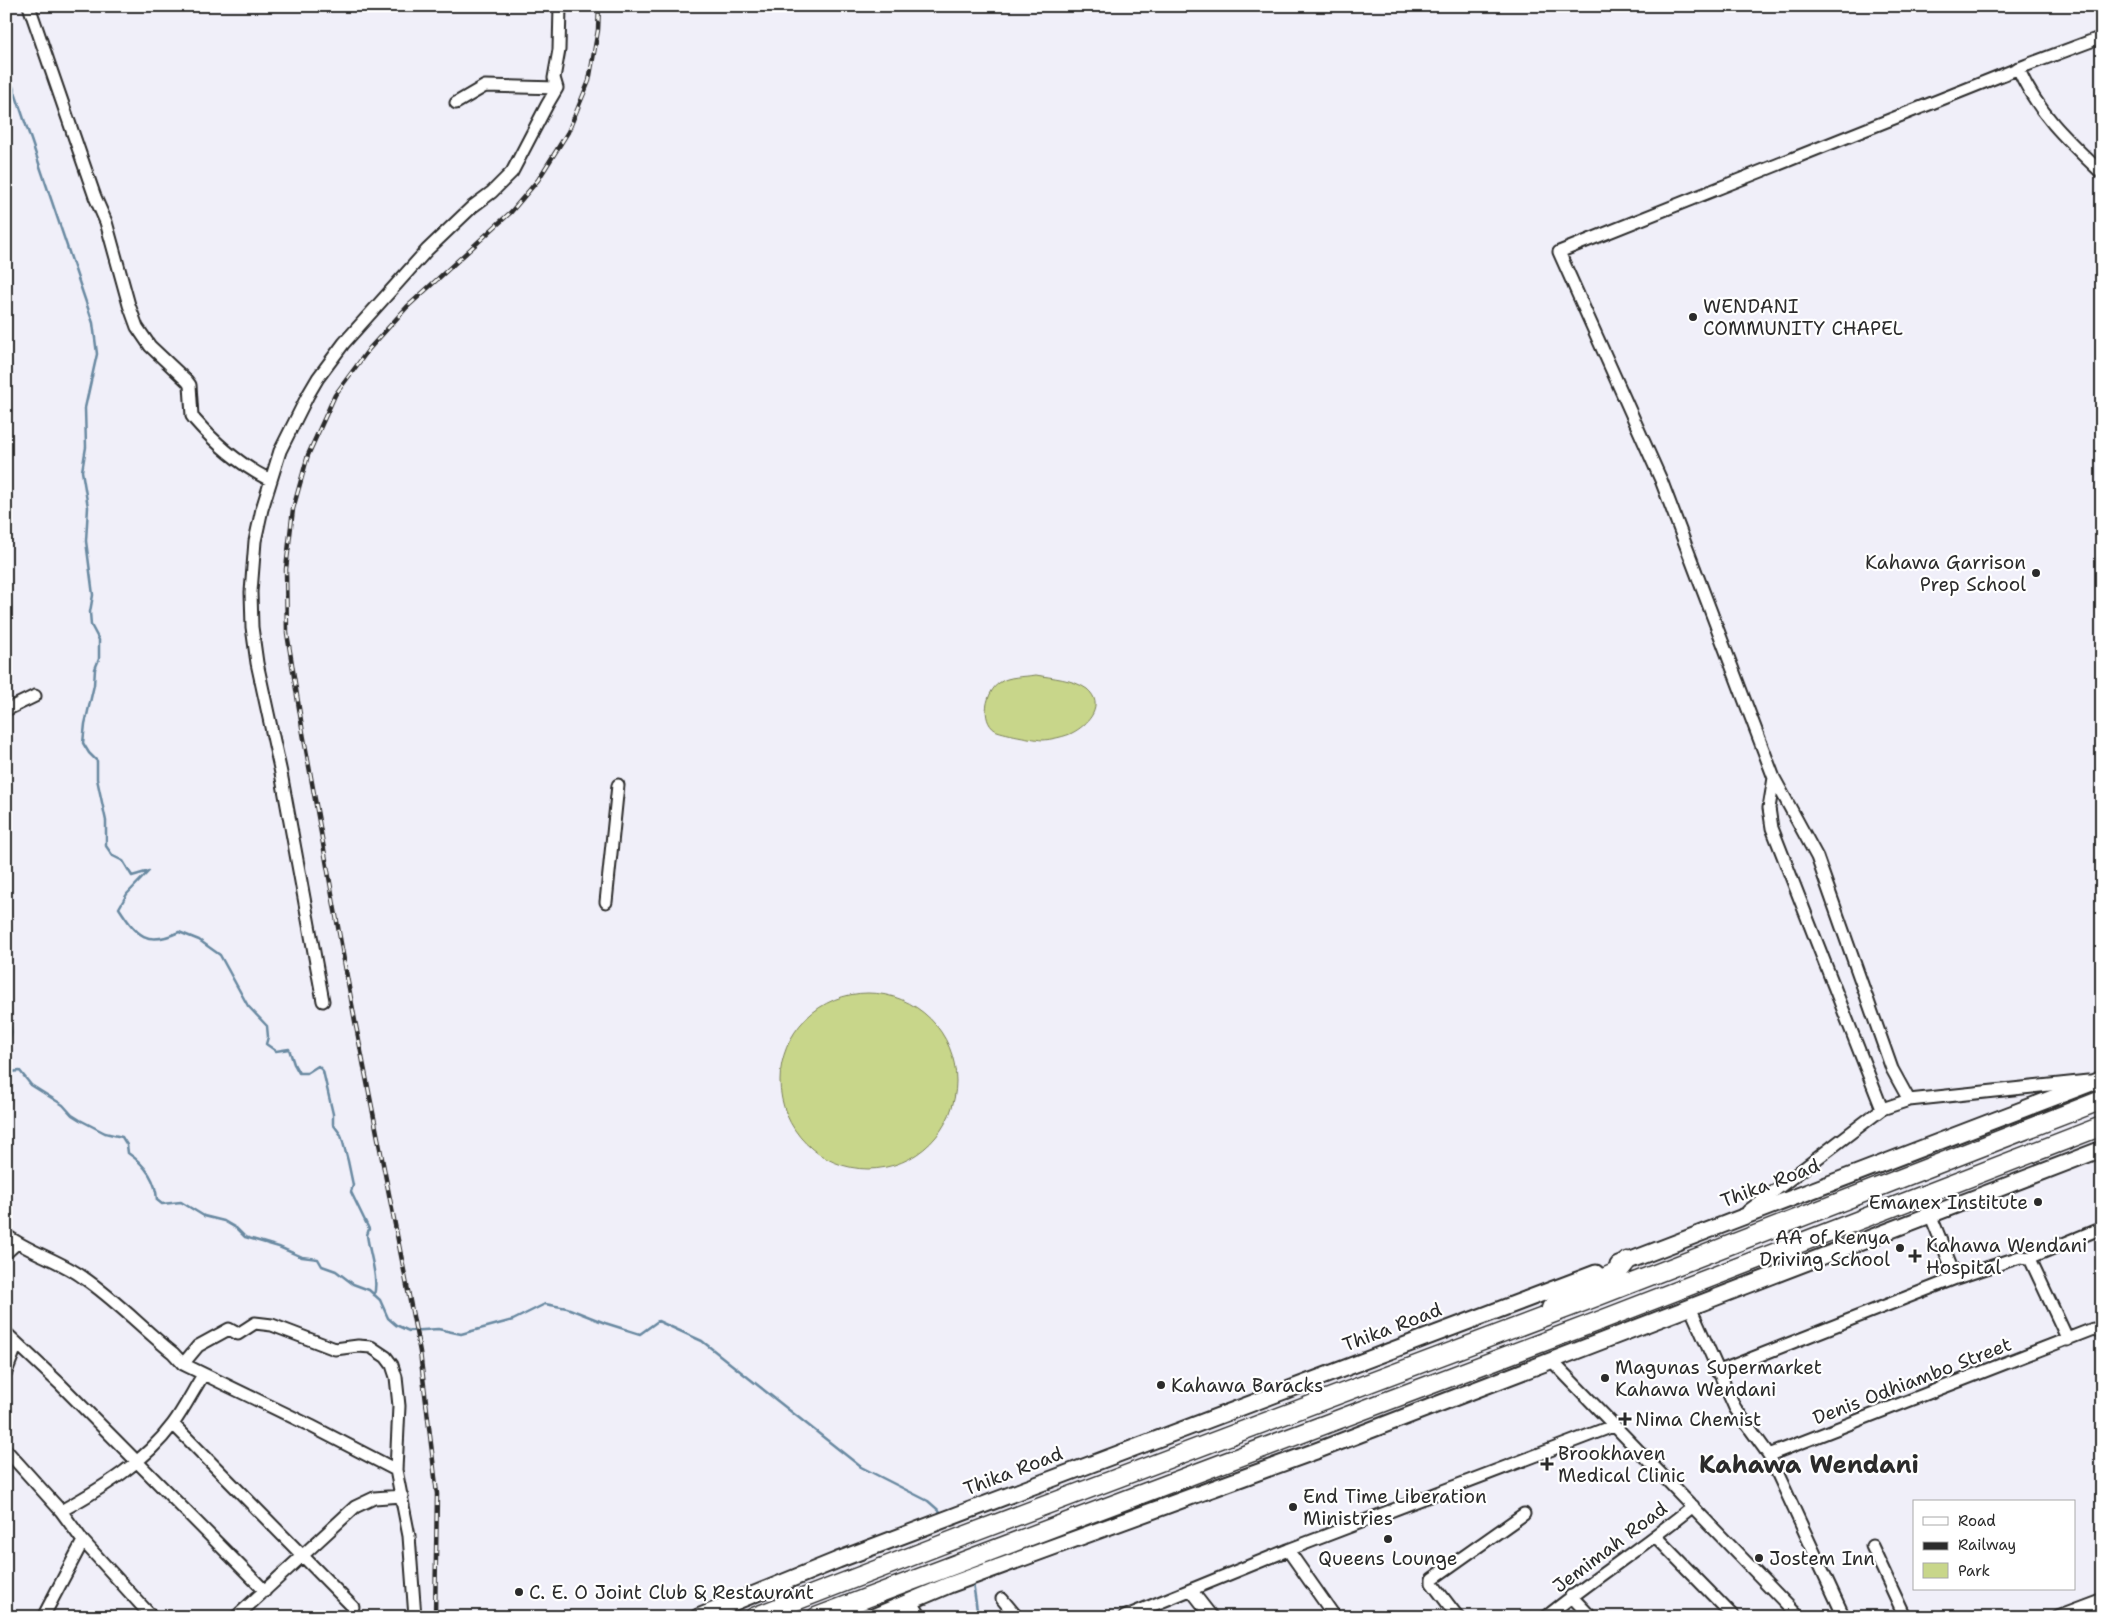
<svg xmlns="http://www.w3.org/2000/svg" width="2108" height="1623" font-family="'Shantell Sans',sans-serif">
  <rect width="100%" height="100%" fill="#f0eff9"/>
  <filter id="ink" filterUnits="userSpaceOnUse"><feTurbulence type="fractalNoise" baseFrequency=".02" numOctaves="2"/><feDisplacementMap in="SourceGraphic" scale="10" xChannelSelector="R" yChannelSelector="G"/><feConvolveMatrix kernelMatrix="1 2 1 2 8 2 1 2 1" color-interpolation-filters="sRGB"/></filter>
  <g filter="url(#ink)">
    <path fill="#c8d68a" stroke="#7a805a" d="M1036 675C1052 678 1073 679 1087 689 1106 705 1088 725 1072 733 1067 736 1049 740 1043 740 1037 740 999 733 995 730 980 720 986 692 999 683 1008 676 1025 677 1036 675Z
      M780 1081a88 88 0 1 1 176 0a88 88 0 1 1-176 0Z"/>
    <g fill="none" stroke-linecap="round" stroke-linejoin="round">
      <path stroke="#6989a1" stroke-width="2.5" d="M6 66 93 323 97 354 85 408 86 447 82 471 88 507 86 541 93 595 90 612 91 625 99 640V659L95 669 94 685 85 724 83 743 89 753 97 761V779L106 821V846L113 856 123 861 132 876 149 871 127 894 119 908C137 936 147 947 179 932L199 940 220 955 248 1006 267 1026 268 1037 266 1044 276 1051 289 1049 294 1064 299 1073H307L318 1066 323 1071 333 1114V1124L341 1135 348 1161 353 1185 351 1192 369 1229 367 1235C369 1252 379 1279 374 1295
        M6 1018C17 1034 7 1039 6 1052 6 1059 8 1066 10 1072L20 1071 31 1085 63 1105 72 1115 80 1120 105 1133 122 1137 127 1145 128 1153C144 1164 156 1180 157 1200L162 1204 181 1202 204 1216 224 1221 236 1228 245 1237 279 1247 302 1257 318 1259 322 1266 336 1271 353 1284 369 1290 380 1300 388 1318 396 1325 409 1331 438 1329 461 1334 513 1320 545 1304 567 1308 605 1323 640 1334 658 1321 702 1341 861 1467 928 1501 944 1515
        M973 1583 978 1617"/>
      <defs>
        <path id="minor" d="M29 6 95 197 106 222 129 305 137 327 150 346 187 381 190 385 192 416 195 420C216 444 242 466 270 480
          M2018 68C2037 112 2067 140 2102 173
          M456 103 485 86 557 88
          M6 710 35 696
          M1774 778 1769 808 1772 828 1882 1109
          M606 902 618 785
          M323 1001 281 773 257 663 252 627 251 592 255 541 262 509 280 451 308 395 318 378 344 343 427 250 472 207 492 192 512 172 547 105 557 88 554 78 559 50 560 6
          M1909 1100 1892 1069 1817 857 1774 778 1661 480 1559 252 2027 65 2102 37
          M1748 1211 1882 1109 1909 1100 2088 1081
          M1930 1214 1956 1278
          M6 1235C30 1253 60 1260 84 1278 116 1300 143 1329 173 1353L183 1364 311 1426 396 1470 409 1536 415 1617
          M6 1253 17 1243
          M2029 1258 2102 1228
          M1690 1307 1735 1408 1769 1455 1844 1617
          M6 1333 59 1383 265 1591
          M1551 1360 1799 1617
          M183 1364 198 1346 229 1329 238 1334 255 1323 272 1325 335 1349 358 1346 371 1347 386 1357 392 1365 396 1377 399 1406 396 1470
          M6 1372 17 1344
          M1717 1372 1956 1278 2020 1257 2029 1258 2032 1263 2068 1340
          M173 1424 353 1607
          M6 1450 61 1511 83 1541 152 1617
          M1769 1455 2093 1329 2102 1332
          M61 1511C102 1488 144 1463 173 1424 184 1409 193 1391 203 1375
          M1656 1537 1734 1617
          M1872 1546 1905 1617
          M1288 1550 1335 1617
          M1191 1590 1212 1617
          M1571 1596 1591 1617
          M1002 1599 1017 1617
          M912 1602 921 1617
          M43 1617 83 1541
          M236 1617 355 1507 374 1498 402 1496
          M1124 1617 1288 1550 1613 1426
          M1458 1617 1432 1583V1579L1524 1514
          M1546 1617C1594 1578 1646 1545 1693 1506
          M2057 1617 2102 1600"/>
        <path id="secondary" d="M1618 1265 2102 1079
          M698 1617 838 1560 1596 1273
          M873 1617 949 1585 1316 1451 2102 1149"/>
        <path id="trunk" d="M1551 1308 1572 1292 1619 1271 1627 1261
          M754 1617 964 1536 1578 1304 2102 1100
          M816 1617 1596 1322 2102 1126"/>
      </defs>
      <use href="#minor" stroke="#2b2b2b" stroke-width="15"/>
      <use href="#secondary" stroke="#2b2b2b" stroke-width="19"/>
      <use href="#trunk" stroke="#2b2b2b" stroke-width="21"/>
      <use href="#minor" stroke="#fff" stroke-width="11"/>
      <use href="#secondary" stroke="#fff" stroke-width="15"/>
      <use href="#trunk" stroke="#fff" stroke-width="18"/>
      <defs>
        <path id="rail" d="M435 1617 437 1494 420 1352 355 1021 303 733 287 633 286 569 293 509 308 455 335 395 369 349 407 307 511 212 538 180 568 132 589 81 598 30 599 6"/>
      </defs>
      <use href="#rail" stroke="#2b2b2b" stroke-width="4.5"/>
      <use href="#rail" stroke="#fff" stroke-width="2.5" stroke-dasharray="8" stroke-linecap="butt"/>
    </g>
  </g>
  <g fill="#2b2b2b" stroke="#fff" stroke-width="2">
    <circle cx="1693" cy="317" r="5"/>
    <circle cx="2036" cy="573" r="5"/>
    <circle cx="2038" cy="1202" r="5"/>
    <circle cx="1900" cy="1248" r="5"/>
    <path d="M1912.5 1248.5h5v5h5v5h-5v5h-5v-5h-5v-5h5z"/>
    <circle cx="1605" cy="1378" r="5"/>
    <circle cx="1161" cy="1385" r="5"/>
    <path d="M1622.5 1411.5h5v5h5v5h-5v5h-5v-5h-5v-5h5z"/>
    <path d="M1544.5 1456.5h5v5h5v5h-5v5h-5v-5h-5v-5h5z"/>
    <circle cx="1293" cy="1507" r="5"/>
    <circle cx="1388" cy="1539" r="5"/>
    <circle cx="1759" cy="1558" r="5"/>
    <circle cx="519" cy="1592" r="5"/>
  </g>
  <g text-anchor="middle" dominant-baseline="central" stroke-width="4.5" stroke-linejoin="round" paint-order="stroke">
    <g font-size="19" fill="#2b2b2b" stroke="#fff" text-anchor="start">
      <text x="1703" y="306">WENDANI<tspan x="1703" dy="22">COMMUNITY CHAPEL</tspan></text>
      <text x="2026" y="562" text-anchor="end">Kahawa Garrison<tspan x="2026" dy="22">Prep School</tspan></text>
      <text x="2028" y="1202" text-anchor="end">Emanex Institute</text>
      <text x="1890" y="1237" text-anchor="end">AA of Kenya<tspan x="1890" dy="22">Driving School</tspan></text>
      <text x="1926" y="1245">Kahawa Wendani<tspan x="1926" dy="22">Hospital</tspan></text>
      <text x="1615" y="1367">Magunas Supermarket<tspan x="1615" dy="22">Kahawa Wendani</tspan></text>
      <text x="1171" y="1385">Kahawa Baracks</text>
      <text x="1635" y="1419">Nima Chemist</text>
      <text x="1558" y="1453">Brookhaven<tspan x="1558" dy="22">Medical Clinic</tspan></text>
      <text x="1303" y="1496">End Time Liberation<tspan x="1303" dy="22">Ministries</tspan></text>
      <text x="1388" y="1558" text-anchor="middle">Queens Lounge</text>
      <text x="1769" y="1558">Jostem Inn</text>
      <text x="529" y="1592">C. E. O Joint Club &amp; Restaurant</text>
    </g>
    <g font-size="19" fill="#2b2b2b" stroke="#fff">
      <text transform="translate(1770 1183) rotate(-21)">Thika Road</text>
      <text transform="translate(1392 1327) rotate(-21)">Thika Road</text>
      <text transform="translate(1912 1381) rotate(-21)">Denis Odhiambo Street</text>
      <text transform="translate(1013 1471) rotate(-21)">Thika Road</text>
      <text transform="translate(1610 1547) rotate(-37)">Jemimah Road</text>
    </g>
    <g font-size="24" font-weight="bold" fill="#2b2b2b" stroke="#fff">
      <text x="1809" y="1465">Kahawa Wendani</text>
    </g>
  </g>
  <rect width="2108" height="1623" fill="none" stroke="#fff" stroke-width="25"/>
  <rect x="12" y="12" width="2083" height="1598" fill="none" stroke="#2b2b2b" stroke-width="2" filter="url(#ink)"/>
  <rect x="1913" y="1500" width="162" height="90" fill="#ffffff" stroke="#aaaaaa"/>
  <rect x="1923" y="1517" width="25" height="8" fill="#ffffff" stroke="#aaaaaa"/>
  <text x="1958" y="1526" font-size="15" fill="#2b2b2b">Road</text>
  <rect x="1923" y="1542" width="25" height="8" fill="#2b2b2b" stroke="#aaaaaa"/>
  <text x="1958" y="1550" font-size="15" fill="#2b2b2b">Railway</text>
  <rect x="1923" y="1563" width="25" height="15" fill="#c8d68a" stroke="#aaaaaa"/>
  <text x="1958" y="1576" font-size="15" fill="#2b2b2b">Park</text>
</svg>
